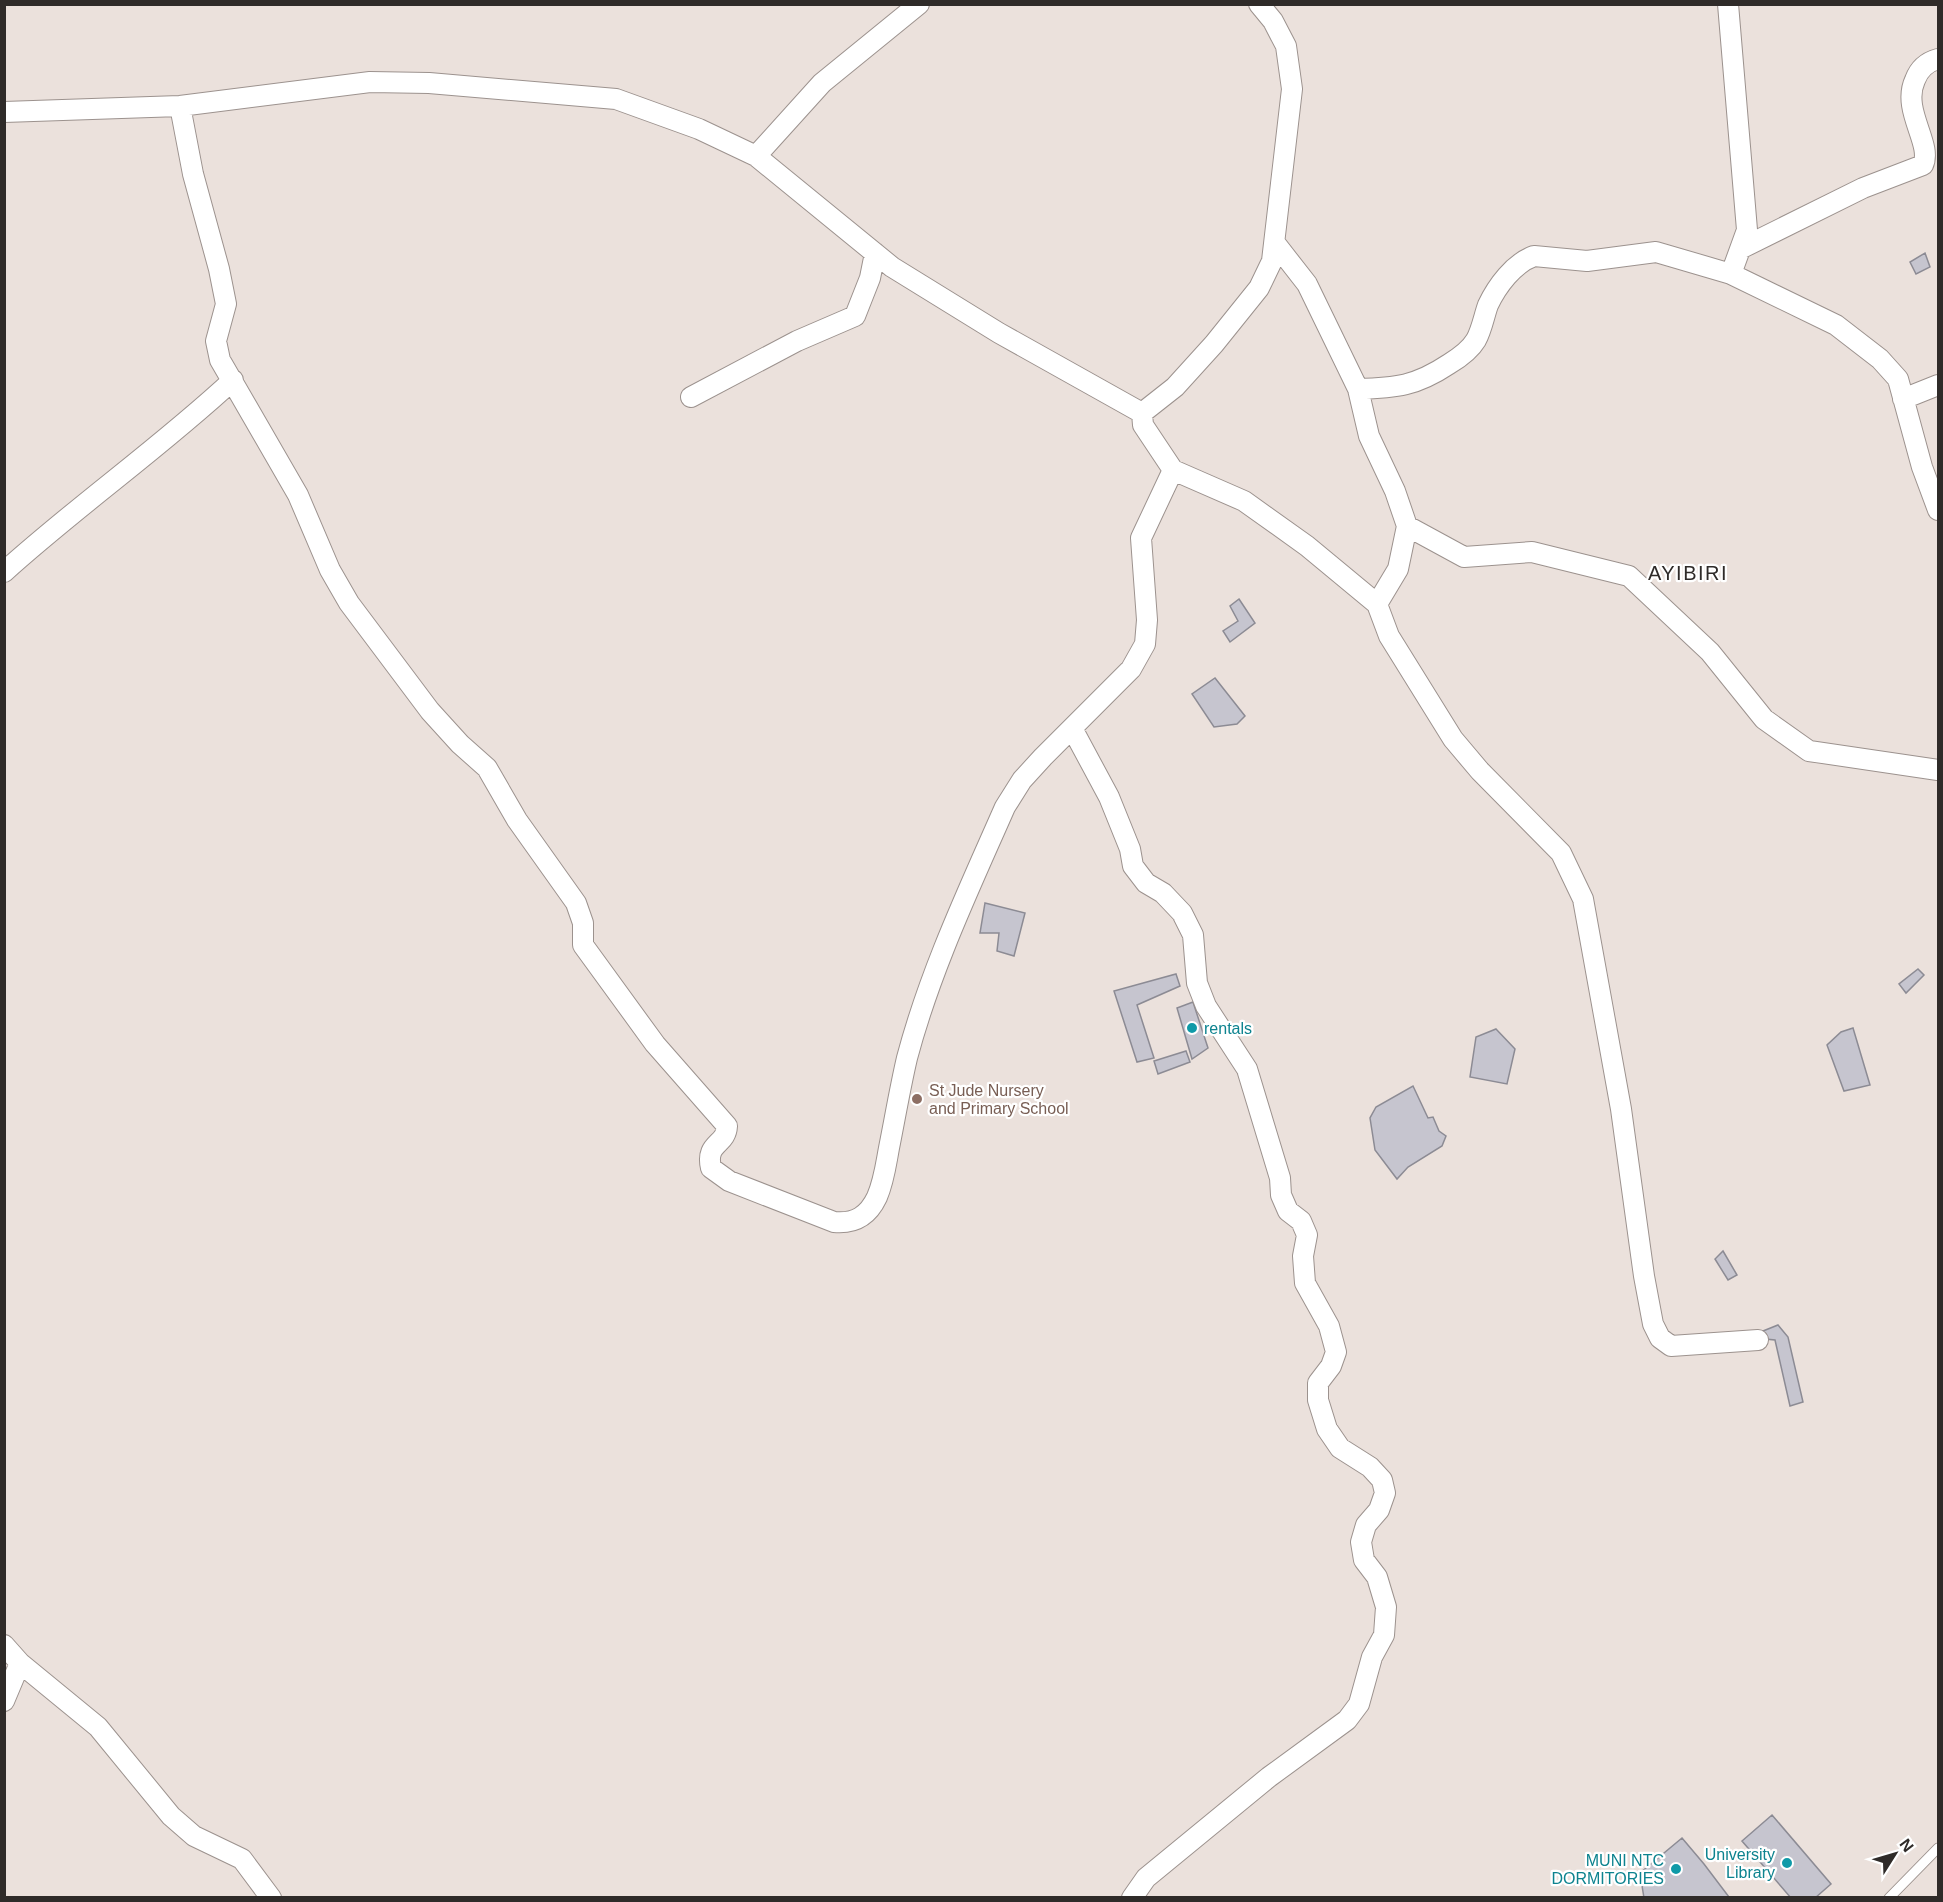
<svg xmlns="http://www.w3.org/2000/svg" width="1943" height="1902" font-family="Arial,sans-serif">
  <rect width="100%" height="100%" fill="#ebe1dc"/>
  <path fill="#c6c5cf" stroke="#8c8b94" stroke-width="1.5" d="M1925 253 1930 267 1916 274 1910 262Z
    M1239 599 1255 623 1230 642 1223 631 1238 621 1230 606Z
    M1215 678 1245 716 1237 724 1214 727 1192 694Z
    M985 903 1025 913 1014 956 997 951 999 933H980Z
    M1918 969 1924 975 1906 993 1899 984Z
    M1176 974 1180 986 1137 1005 1154 1058 1137 1062 1114 991Z
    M1193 1002 1208 1048 1192 1059 1177 1008Z
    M1853 1028 1870 1085 1844 1091 1827 1045 1841 1032Z
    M1496 1029 1515 1049 1507 1084 1470 1077 1476 1037Z
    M1186 1051 1190 1062 1158 1074 1154 1061Z
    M1413 1086 1428 1118 1433 1117 1439 1131 1446 1136 1442 1146 1408 1167 1397 1179 1375 1150 1370 1118 1376 1107Z
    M1723 1251 1737 1275 1728 1280 1715 1259Z
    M1778 1325 1788 1337 1803 1402 1790 1406 1775 1340 1765 1339 1763 1331Z
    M1772 1815 1831 1884 1815 1898H1791L1742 1841Z
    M1682 1838 1704 1864 1729 1897 1644 1898 1640 1873Z"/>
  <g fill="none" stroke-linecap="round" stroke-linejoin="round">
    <defs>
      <path id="lane" d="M1889 1898 1938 1848"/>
      <path id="street" d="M1728 4 1747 230 1731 274 1836 325 1880 359 1898 379 1922 467 1938 510
        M180 106 193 174 219 269 226 304 216 341 220 360 298 495 330 570 349 603 430 711 460 744 487 768 517 820 576 903 583 923V945L655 1044 727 1126C726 1146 705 1142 711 1168L729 1181 834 1222C855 1224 868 1216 877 1197 884 1181 886 1164 889 1148 895 1118 900 1088 907 1058 930 971 969 889 1005 807L1022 780 1043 757 1131 669 1145 644 1147 620 1141 538 1173 470 1143 425 1142 413
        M4 112 180 106 370 82 429 83 616 99 699 129 756 156 892 267 999 333 1142 413 1175 387 1214 344 1259 288 1272 261 1292 89 1286 46 1273 21 1259 4
        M756 156 822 83 919 4
        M1275 243 1307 284 1358 389 1369 436 1395 491 1407 526 1398 569 1377 604 1389 636 1453 739 1480 771 1561 853 1583 899 1621 1109 1644 1276 1653 1324 1660 1338 1671 1346 1758 1340
        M1742 248 1863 188 1923 165C1933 144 1901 110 1915 80 1919 69 1927 62 1938 59
        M1358 389C1396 388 1416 386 1449 364 1459 358 1470 350 1476 340 1482 329 1484 316 1488 305 1497 286 1514 263 1534 256L1587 261 1656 252 1731 274
        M691 397 797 341 855 316 870 278 875 253
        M1903 399 1938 385
        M1173 470 1244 501 1307 546 1377 604
        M1407 526 1464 557 1532 552 1629 576 1710 652 1764 719 1809 751 1938 770
        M4 572C78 505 160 448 233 380
        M1073 730 1109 797 1130 849 1133 866 1146 883 1163 893 1182 913 1193 935 1197 983 1206 1006 1247 1069 1280 1178 1281 1195 1288 1211 1301 1221 1307 1235 1303 1256 1305 1283 1329 1326 1336 1352 1331 1366 1318 1383V1400L1327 1429 1340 1448 1370 1467 1382 1480 1385 1493 1379 1510 1366 1525 1361 1542 1364 1560 1377 1577 1386 1607 1384 1635 1372 1657 1359 1704 1347 1720 1269 1777 1146 1878 1132 1898
        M4 1645 20 1663 98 1727 171 1816 194 1836 242 1859 271 1898
        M4 1701 20 1663"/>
    </defs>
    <use href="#lane" stroke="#9c928e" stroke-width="11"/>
    <use href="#street" stroke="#9c928e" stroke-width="22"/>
    <use href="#lane" stroke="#fff" stroke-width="9"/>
    <use href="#street" stroke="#fff" stroke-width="20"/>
  </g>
  <g fill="#0f9aa8" stroke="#fff" stroke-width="2">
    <circle cx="1192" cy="1028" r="6"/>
    <circle cx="1787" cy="1863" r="6"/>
    <circle cx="1676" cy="1869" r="6"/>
  </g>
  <circle fill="#8d6e63" stroke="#fff" stroke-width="2" cx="917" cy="1099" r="6"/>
  <g text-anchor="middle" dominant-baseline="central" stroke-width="4.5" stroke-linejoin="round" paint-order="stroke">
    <g font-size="16" fill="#0d838f" stroke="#fff" text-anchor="end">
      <text x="1204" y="1028" text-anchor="start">rentals</text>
      <text x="1775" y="1854">University<tspan x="1775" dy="18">Library</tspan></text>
      <text x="1664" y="1860">MUNI NTC<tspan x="1664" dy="18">DORMITORIES</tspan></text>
    </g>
    <g font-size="16" fill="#785e54" stroke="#fff" text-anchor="start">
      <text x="929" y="1090">St Jude Nursery<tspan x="929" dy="18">and Primary School</tspan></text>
    </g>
    <g font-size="20" letter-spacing="1.5" fill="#2f2b29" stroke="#fff">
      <text x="1688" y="573">AYIBIRI</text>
    </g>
  </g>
  <rect width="1943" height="1902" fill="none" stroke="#2f2b29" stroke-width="12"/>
  <g transform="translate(1895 1854) rotate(53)" stroke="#ffffff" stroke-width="4.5" paint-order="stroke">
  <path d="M0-4.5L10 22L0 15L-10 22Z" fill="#2f2b29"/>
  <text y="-9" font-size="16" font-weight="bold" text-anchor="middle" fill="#2f2b29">N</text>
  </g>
</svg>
